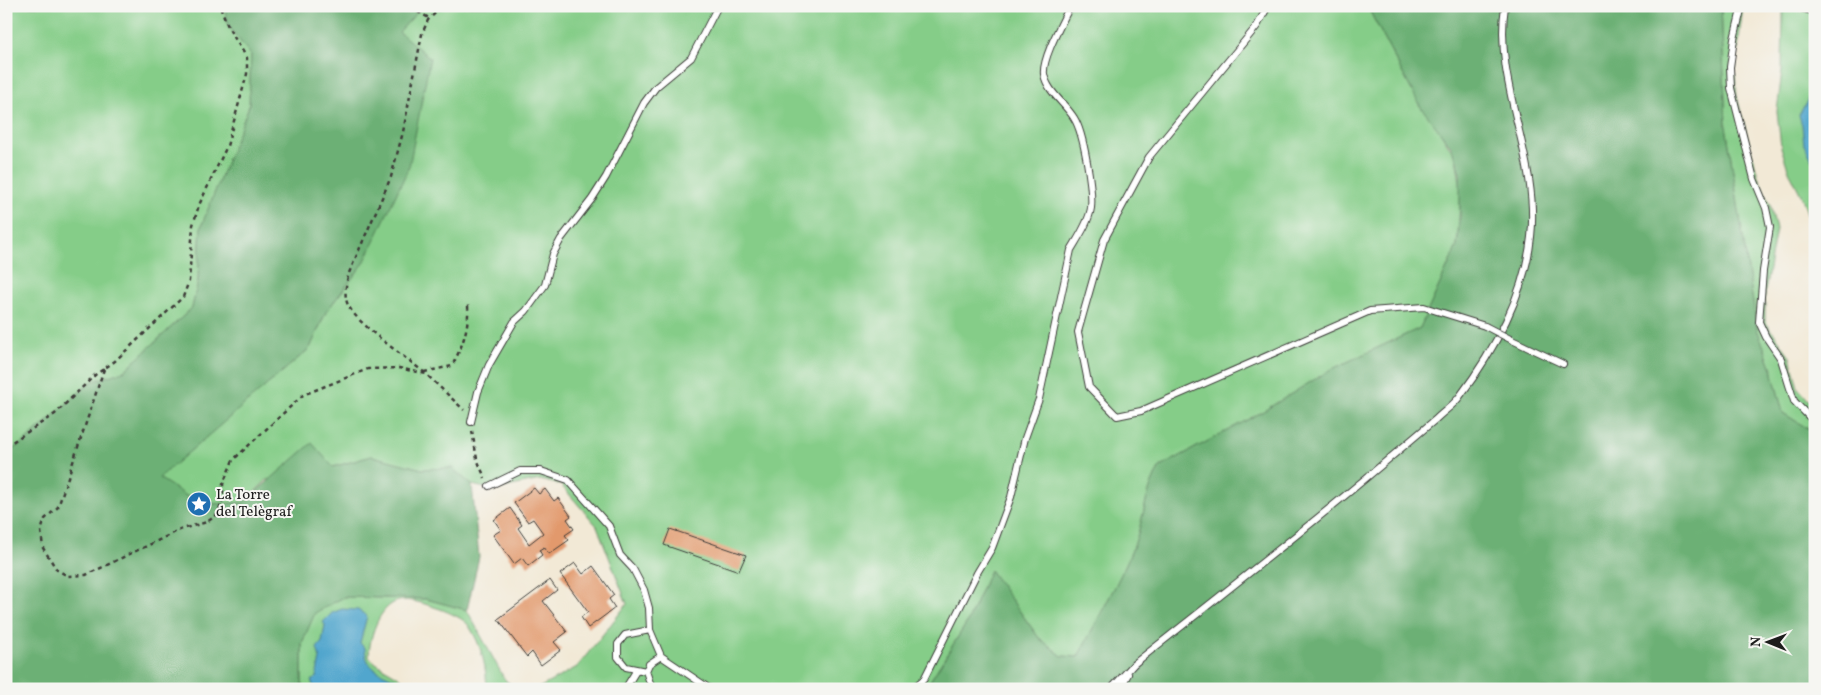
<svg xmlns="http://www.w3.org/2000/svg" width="1821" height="695" font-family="Vollkorn,serif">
  <rect width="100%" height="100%" fill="#f6f6f2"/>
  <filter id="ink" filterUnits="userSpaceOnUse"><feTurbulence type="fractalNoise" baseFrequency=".02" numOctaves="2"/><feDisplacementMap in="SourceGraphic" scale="10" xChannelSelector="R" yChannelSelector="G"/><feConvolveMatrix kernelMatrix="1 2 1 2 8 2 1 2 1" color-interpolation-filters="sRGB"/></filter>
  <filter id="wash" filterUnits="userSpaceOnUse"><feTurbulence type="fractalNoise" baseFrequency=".0096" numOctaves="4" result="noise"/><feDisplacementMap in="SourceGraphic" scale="20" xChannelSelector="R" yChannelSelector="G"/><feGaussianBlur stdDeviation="1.12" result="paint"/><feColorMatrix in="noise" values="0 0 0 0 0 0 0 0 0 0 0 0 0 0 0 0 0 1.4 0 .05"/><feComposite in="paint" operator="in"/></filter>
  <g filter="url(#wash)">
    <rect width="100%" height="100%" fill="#f2e9d6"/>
    <path fill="#85cd88" stroke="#507452" d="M6 6H224L229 27 251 55 249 106 201 227 198 281 192 308 124 371 91 382 23 443 6 453Z
      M423 6H1367L1420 106 1433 120 1456 158 1461 188 1457 246 1420 328 1330 370 1262 412 1160 467C1145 491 1144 518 1135 543 1119 583 1097 619 1078 657L1062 656 1039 638 990 570 968 621 925 689H537L577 667 627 604 597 526 561 485 540 480 493 490 472 485 452 468 422 469 372 456 333 467 267 480 243 503 199 504 158 478 310 348 326 312 364 263 398 32Z
      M1721 6H1743L1735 74 1737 97 1758 176 1770 204 1776 229 1765 292V321L1790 356 1798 388 1815 407V436L1810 430 1783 413 1771 366 1757 329 1726 126Z
      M1781 6H1815V236L1801 195 1788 169 1781 147 1777 111 1782 71 1783 9Z
      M344 597 426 599 467 610 505 680 517 689H487C486 666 482 646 469 626 465 619 448 612 440 609 427 605 411 598 398 601 378 607 369 639 369 657 381 670 401 673 410 689H302V643L315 612Z"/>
    <path fill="#6cb074" stroke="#446648" d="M224 6H423L399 32 430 58 409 167 364 263 326 312 310 348 159 478 199 504 243 503 312 443 333 467 372 456 422 469 452 468 472 485 479 557 467 610 426 599 344 597 315 613 302 643V689H6V453L23 443 91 382 124 371 192 308 198 281 201 227 249 106 251 55 229 27Z
      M1367 6H1721L1726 126 1757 329 1771 366 1783 413 1810 430 1815 436V689H925L968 621 990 570 1039 638 1062 656 1078 657C1097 619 1119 583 1135 543 1144 518 1145 491 1160 467L1262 412 1330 370 1420 328 1457 246 1460 216V174L1456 158 1450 145 1420 106Z"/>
    <path fill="#51a6cd" stroke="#366174" d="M1815 87V165L1804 145 1802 125 1799 115Z
      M342 609 358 610 367 616 360 643 365 648C366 678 392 670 408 689H315L311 681 316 678 320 658 317 648 322 642 325 625 323 622 332 613Z"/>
    <g id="blocks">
      <path fill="#e2996c" d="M534 488 539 494 545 489 554 501 558 498 571 516 567 519 574 529 565 535 569 540 549 554 544 547 539 550 542 555 528 566 522 558 514 564 493 535 501 530 494 520 510 508 522 525 518 528 529 544 543 533 533 519 528 522 514 503Z
        M670 529 746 555 739 571 664 545Z
        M575 563 583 574 593 566 614 595 609 599 615 608 588 628 581 617 588 612 560 574Z
        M550 580 557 590 543 601 567 632 554 642 561 650 541 665 532 652 527 657 498 619Z"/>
    </g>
  </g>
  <g filter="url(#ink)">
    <use href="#blocks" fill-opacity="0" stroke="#3c3b38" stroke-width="1"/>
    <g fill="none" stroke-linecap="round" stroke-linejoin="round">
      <defs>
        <path id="service" d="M1268 6 1257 26 1149 157 1104 240 1078 332 1089 387 1117 416 1141 411 1370 311 1424 307 1485 326
          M1745 6 1741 10 1734 39 1730 67 1731 88 1754 179 1766 208 1770 227 1763 271 1759 322 1766 337 1781 359 1794 401 1815 423
          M1794 6 1815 12
          M1512 340 1563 364
          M471 422 478 392 489 365 514 322 526 311 545 285 553 254 561 239 592 199 606 177 644 103 656 87 691 58 718 6
          M489 486 520 471H541L568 480 609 526 620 555 633 569 644 590 649 608 650 630 661 656 710 689
          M646 671 626 667 618 657V644L625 635 650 630
          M625 689 636 671
          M652 689 646 671 649 664 661 656
          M912 689 924 679 977 573 992 548 1011 497 1025 438 1039 399 1071 250C1078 238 1089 222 1091 208 1093 191 1084 133 1074 118 1066 104 1047 92 1044 74 1042 58 1063 21 1070 6
          M1111 689 1134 664C1216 599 1299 535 1378 468 1398 451 1417 435 1436 419 1444 411 1454 405 1460 396 1494 351 1525 294 1531 237 1540 159 1493 84 1505 6
          M1120 689 1128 674"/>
      </defs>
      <use href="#service" stroke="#3c3b38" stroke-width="8"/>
      <path stroke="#3c3b38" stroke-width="2.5" stroke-dasharray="4 4" stroke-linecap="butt" d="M413 6V9L429 18
        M104 369 58 507 45 519 41 531 43 548 57 570 68 576 86 575 182 529 207 522 218 514 223 498V484L233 460 303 395 368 369 399 368 426 374 464 410
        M424 372 452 366C463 345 469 328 468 305
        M425 373C404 356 362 328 349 307 343 297 346 283 349 273L391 177 403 132 422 34 428 20 443 6
        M472 431 477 459 485 478
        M6 446 55 414 95 375 115 361 183 297 189 281 193 225 199 205 227 146 247 74V58L229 29 220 6"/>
      <use href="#service" stroke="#fff" stroke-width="6"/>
      <defs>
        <path id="service-bridge" d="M1485 326 1512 340"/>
      </defs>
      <use href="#service-bridge" stroke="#3c3b38" stroke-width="8" stroke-linecap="butt"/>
      <use href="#service-bridge" stroke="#fff" stroke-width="6"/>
    </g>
  </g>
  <defs>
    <symbol id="sight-disc" viewBox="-11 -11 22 22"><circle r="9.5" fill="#1f6fb2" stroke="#f6f6f2"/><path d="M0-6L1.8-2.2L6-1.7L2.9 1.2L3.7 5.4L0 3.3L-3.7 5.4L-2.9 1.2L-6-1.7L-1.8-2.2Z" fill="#fff"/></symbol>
  </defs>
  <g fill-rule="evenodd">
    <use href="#sight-disc" x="185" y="490" width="28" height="28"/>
  </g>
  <g text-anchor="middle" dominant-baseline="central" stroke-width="4" stroke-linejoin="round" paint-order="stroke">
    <g font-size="15" fill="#1c1c1c" stroke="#f6f6f2" text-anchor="start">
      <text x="216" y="495">La Torre<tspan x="216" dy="17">del Telègraf</tspan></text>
    </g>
  </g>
  <rect width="1821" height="695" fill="none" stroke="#f6f6f2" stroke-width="25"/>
  <g transform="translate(1768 642) rotate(271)" stroke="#f6f6f2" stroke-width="4" paint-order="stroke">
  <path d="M0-4L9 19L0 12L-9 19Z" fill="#1c1c1c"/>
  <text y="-8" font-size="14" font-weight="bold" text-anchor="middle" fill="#1c1c1c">N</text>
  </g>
</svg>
